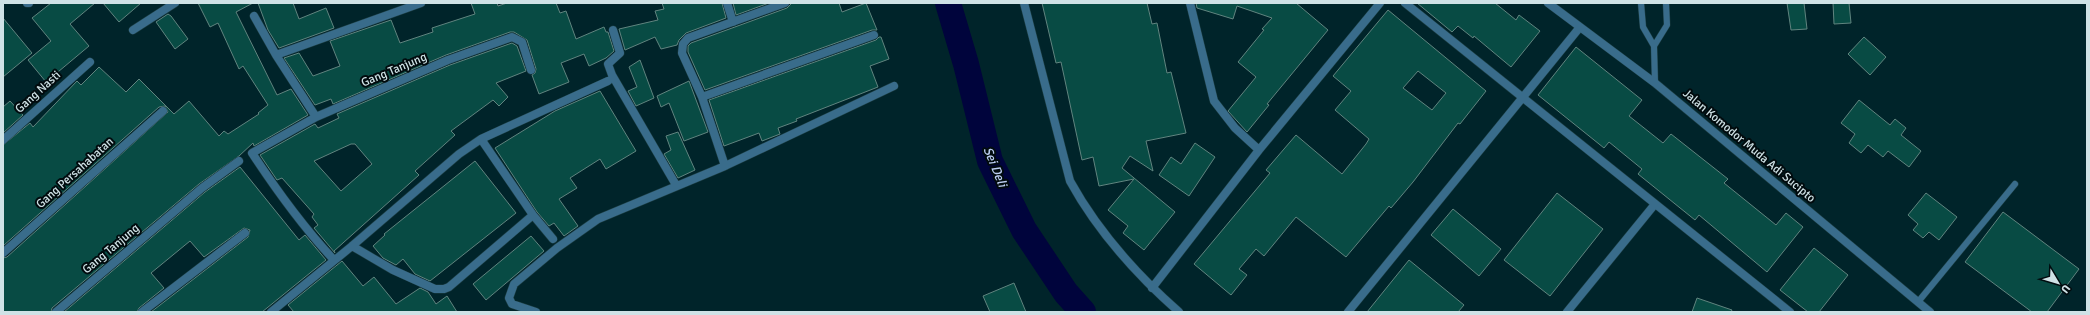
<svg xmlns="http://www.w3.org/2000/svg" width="2090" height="315" font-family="Signika,sans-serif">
  <rect width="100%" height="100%" fill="#00242a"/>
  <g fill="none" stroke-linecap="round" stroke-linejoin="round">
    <path stroke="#00043c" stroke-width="26" d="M948 3 966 64 990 161 1024 230 1066 293 1083 312"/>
  </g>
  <path fill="#084b44" stroke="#60847f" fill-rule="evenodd" d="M51 3H95L70 24 89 46 46 82 28 60 51 41 32 18Z
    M103 3H141L119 22Z
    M198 3H253L236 12 277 95 291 89 308 115 254 146 253 143 239 156 199 184 52 308 51 312H3V258L7 257 168 112 165 106 159 107 3 246V145L30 123 33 127 77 81 81 85 99 67 126 92 139 79 174 114 189 101 219 136 224 131 228 134 259 114 258 113 268 105 243 66 239 69 218 23 210 27Z
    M258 3H293L299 19 326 8 334 28 279 48 268 30Z
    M471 3H497L498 6 507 3H556L560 13 566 11 576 39 604 27 606 32H608L614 51 606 58 589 66 584 54 561 63 569 82 539 94 532 75 535 73 536 69 527 40 514 32H510L446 55 333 104 331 99 315 105 284 58 299 53 313 76 340 66 330 41 391 20 400 43 433 32 432 28 475 14Z
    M662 3H722L726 18 686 33 679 40 677 45 661 49 655 37 625 50 619 29 658 20 655 11 664 9Z
    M733 3H769L736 15Z
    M792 3H839L842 12 866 3 877 30H872L705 90 688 52V46L691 43 787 8Z
    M1042 3H1147L1152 24 1157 23 1167 73 1171 72 1186 133 1146 141 1153 171 1130 156 1122 168 1175 212 1144 250 1123 233 1128 226 1108 210 1134 179 1099 186 1093 157 1082 160 1061 62 1056 63Z
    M1196 3H1296L1328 30 1267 104 1269 105 1247 132 1228 111 1256 77 1238 62 1264 30 1262 29 1272 18 1237 6 1233 19 1197 8Z
    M1417 3H1495L1516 20 1519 15 1540 31 1511 67 1474 36 1473 38 1458 26 1452 32Z
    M1787 3H1804L1807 29 1791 30Z
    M1833 3H1849L1851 23 1834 24Z
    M1388 10 1486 91 1460 124 1458 123 1413 182 1391 208 1389 206 1346 257 1296 217 1264 256 1256 249 1239 269 1247 275 1231 295 1194 264 1270 173 1266 170 1296 135 1342 174 1366 144 1369 139 1335 110 1351 91 1333 76ZM1418 71 1446 93 1432 110 1403 88Z
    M168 14 171 16 188 39 175 49 156 22Z
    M3 18 32 53 3 77Z
    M879 37H881L889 59 870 66 878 87 796 119 797 121 778 128 780 134 762 141 759 133 724 146 709 100 876 40Z
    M1864 37 1886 57 1870 75 1848 54Z
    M512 43 517 46 526 71 496 83 508 97 499 106 493 100 451 131 455 135 415 171 419 175 334 251 335 253 314 228 318 225 312 217 314 214 282 178 277 180 260 155 315 124 318 128 339 118 337 114 450 65ZM351 144H355L372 164 341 191 314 161Z
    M1576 47 1642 100 1629 116 1663 143 1671 134 1728 179 1724 183 1776 225 1786 213 1803 227 1767 272 1699 215 1695 220 1638 174 1642 169 1609 142 1604 148 1538 95Z
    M640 60 654 98 636 106 628 91 637 87 629 67Z
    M689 81 708 132 684 141 669 103 661 107 657 96Z
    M600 91 636 151 606 169 600 159 570 178 577 188 559 199 578 226 564 236 554 223 549 226 537 212 495 148 555 111Z
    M1859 100 1890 125 1895 119 1906 128 1901 135 1921 151 1909 167 1888 151 1883 157 1868 145 1861 153 1849 143 1855 134 1841 123Z
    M10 101 23 115 3 133V107Z
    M678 132 695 170 678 178 664 154 671 150 666 136Z
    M1195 143 1215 157 1189 196 1159 175 1171 157 1181 164Z
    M475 161 516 213 430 281 415 274 403 259 396 265 383 258 373 246 385 235 384 234Z
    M240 167 299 240 305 235 326 260 262 312H151L248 237 250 230 244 228 204 257 190 241 151 273 164 288 139 308 137 312H64L205 192Z
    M1557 193 1603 229 1550 296 1504 260Z
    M1926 193 1957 217 1939 240 1929 232 1923 238 1913 230 1918 224 1908 215Z
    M1453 209 1501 249 1479 276 1431 235Z
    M2003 212 2079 269 2047 312H2032L1965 262Z
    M531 236 544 251 486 300 473 284Z
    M1814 248 1848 275 1819 312H1808L1780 290Z
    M1409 260 1464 305 1458 312H1367Z
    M342 261 363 286 374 277 396 304 420 288 428 292 436 304 447 296 457 312H294L288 305Z
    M1014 283 1026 312H990L983 296Z
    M1697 298 1732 310 1731 312H1692Z"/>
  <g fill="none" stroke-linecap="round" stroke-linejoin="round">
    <defs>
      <path id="lane" d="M1641 3 1643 27 1654 46 1655 83
        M1654 46 1667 25 1666 3
        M1918 302 2015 184"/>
      <path id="street" d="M27 3H29
        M727 3 733 22
        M1024 3 1070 181C1097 230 1137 275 1179 312
        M1190 3 1214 101 1235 128 1259 150
        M1405 3 1790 312
        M1548 3 1655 83 1930 312
        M254 16 276 55 316 117
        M133 30 175 3
        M613 30 620 53 608 64 612 75 676 185
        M276 55 421 3
        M702 97 874 35
        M481 139 533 215 553 239
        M3 140 90 62
        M725 166 702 97 682 53 683 44 688 38 785 3
        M352 246 393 270 435 289H444L449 287 533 215
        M3 253 163 111
        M334 260C303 227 277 191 252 153L316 117 448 60 512 37 522 42 531 70
        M1152 288 1259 150 1380 3
        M56 312 202 188 239 161
        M142 312 245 233
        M271 312 352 246 459 154 481 139 608 81
        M536 312 512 304 509 298 514 284 557 248 598 219 725 166 894 86
        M1348 312 1580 27
        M1567 312 1655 204"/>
    </defs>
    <use href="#lane" stroke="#1d3f44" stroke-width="7"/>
    <use href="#street" stroke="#1d3f44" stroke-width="9"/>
    <use href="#lane" stroke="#396c8b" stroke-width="6"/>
    <use href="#street" stroke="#396c8b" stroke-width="8"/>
  </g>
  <g text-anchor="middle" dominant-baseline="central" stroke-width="4" stroke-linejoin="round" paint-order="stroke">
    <g font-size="12" fill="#cfe2e6" stroke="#010b0e">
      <text transform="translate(394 70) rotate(-23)">Gang Tanjung</text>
      <text transform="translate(38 92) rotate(-42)">Gang Nasti</text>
      <text transform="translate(1749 146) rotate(40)">Jalan Komodor Muda Adi Sucipto</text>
      <text transform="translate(75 173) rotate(-42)">Gang Persahabatan</text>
      <text transform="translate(111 249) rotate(-40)">Gang Tanjung</text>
    </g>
    <g font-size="13" font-style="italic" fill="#bbcdf1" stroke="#010b0e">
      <text transform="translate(995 167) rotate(68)">Sei Deli</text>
    </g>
  </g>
  <rect width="2090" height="315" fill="none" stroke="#cfe2e6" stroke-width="8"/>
  <g transform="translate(2058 283) rotate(128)" stroke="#010b0e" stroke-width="3" paint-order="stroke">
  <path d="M0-3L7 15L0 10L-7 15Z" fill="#cfe2e6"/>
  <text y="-6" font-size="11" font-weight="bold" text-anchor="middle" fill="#cfe2e6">U</text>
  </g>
</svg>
